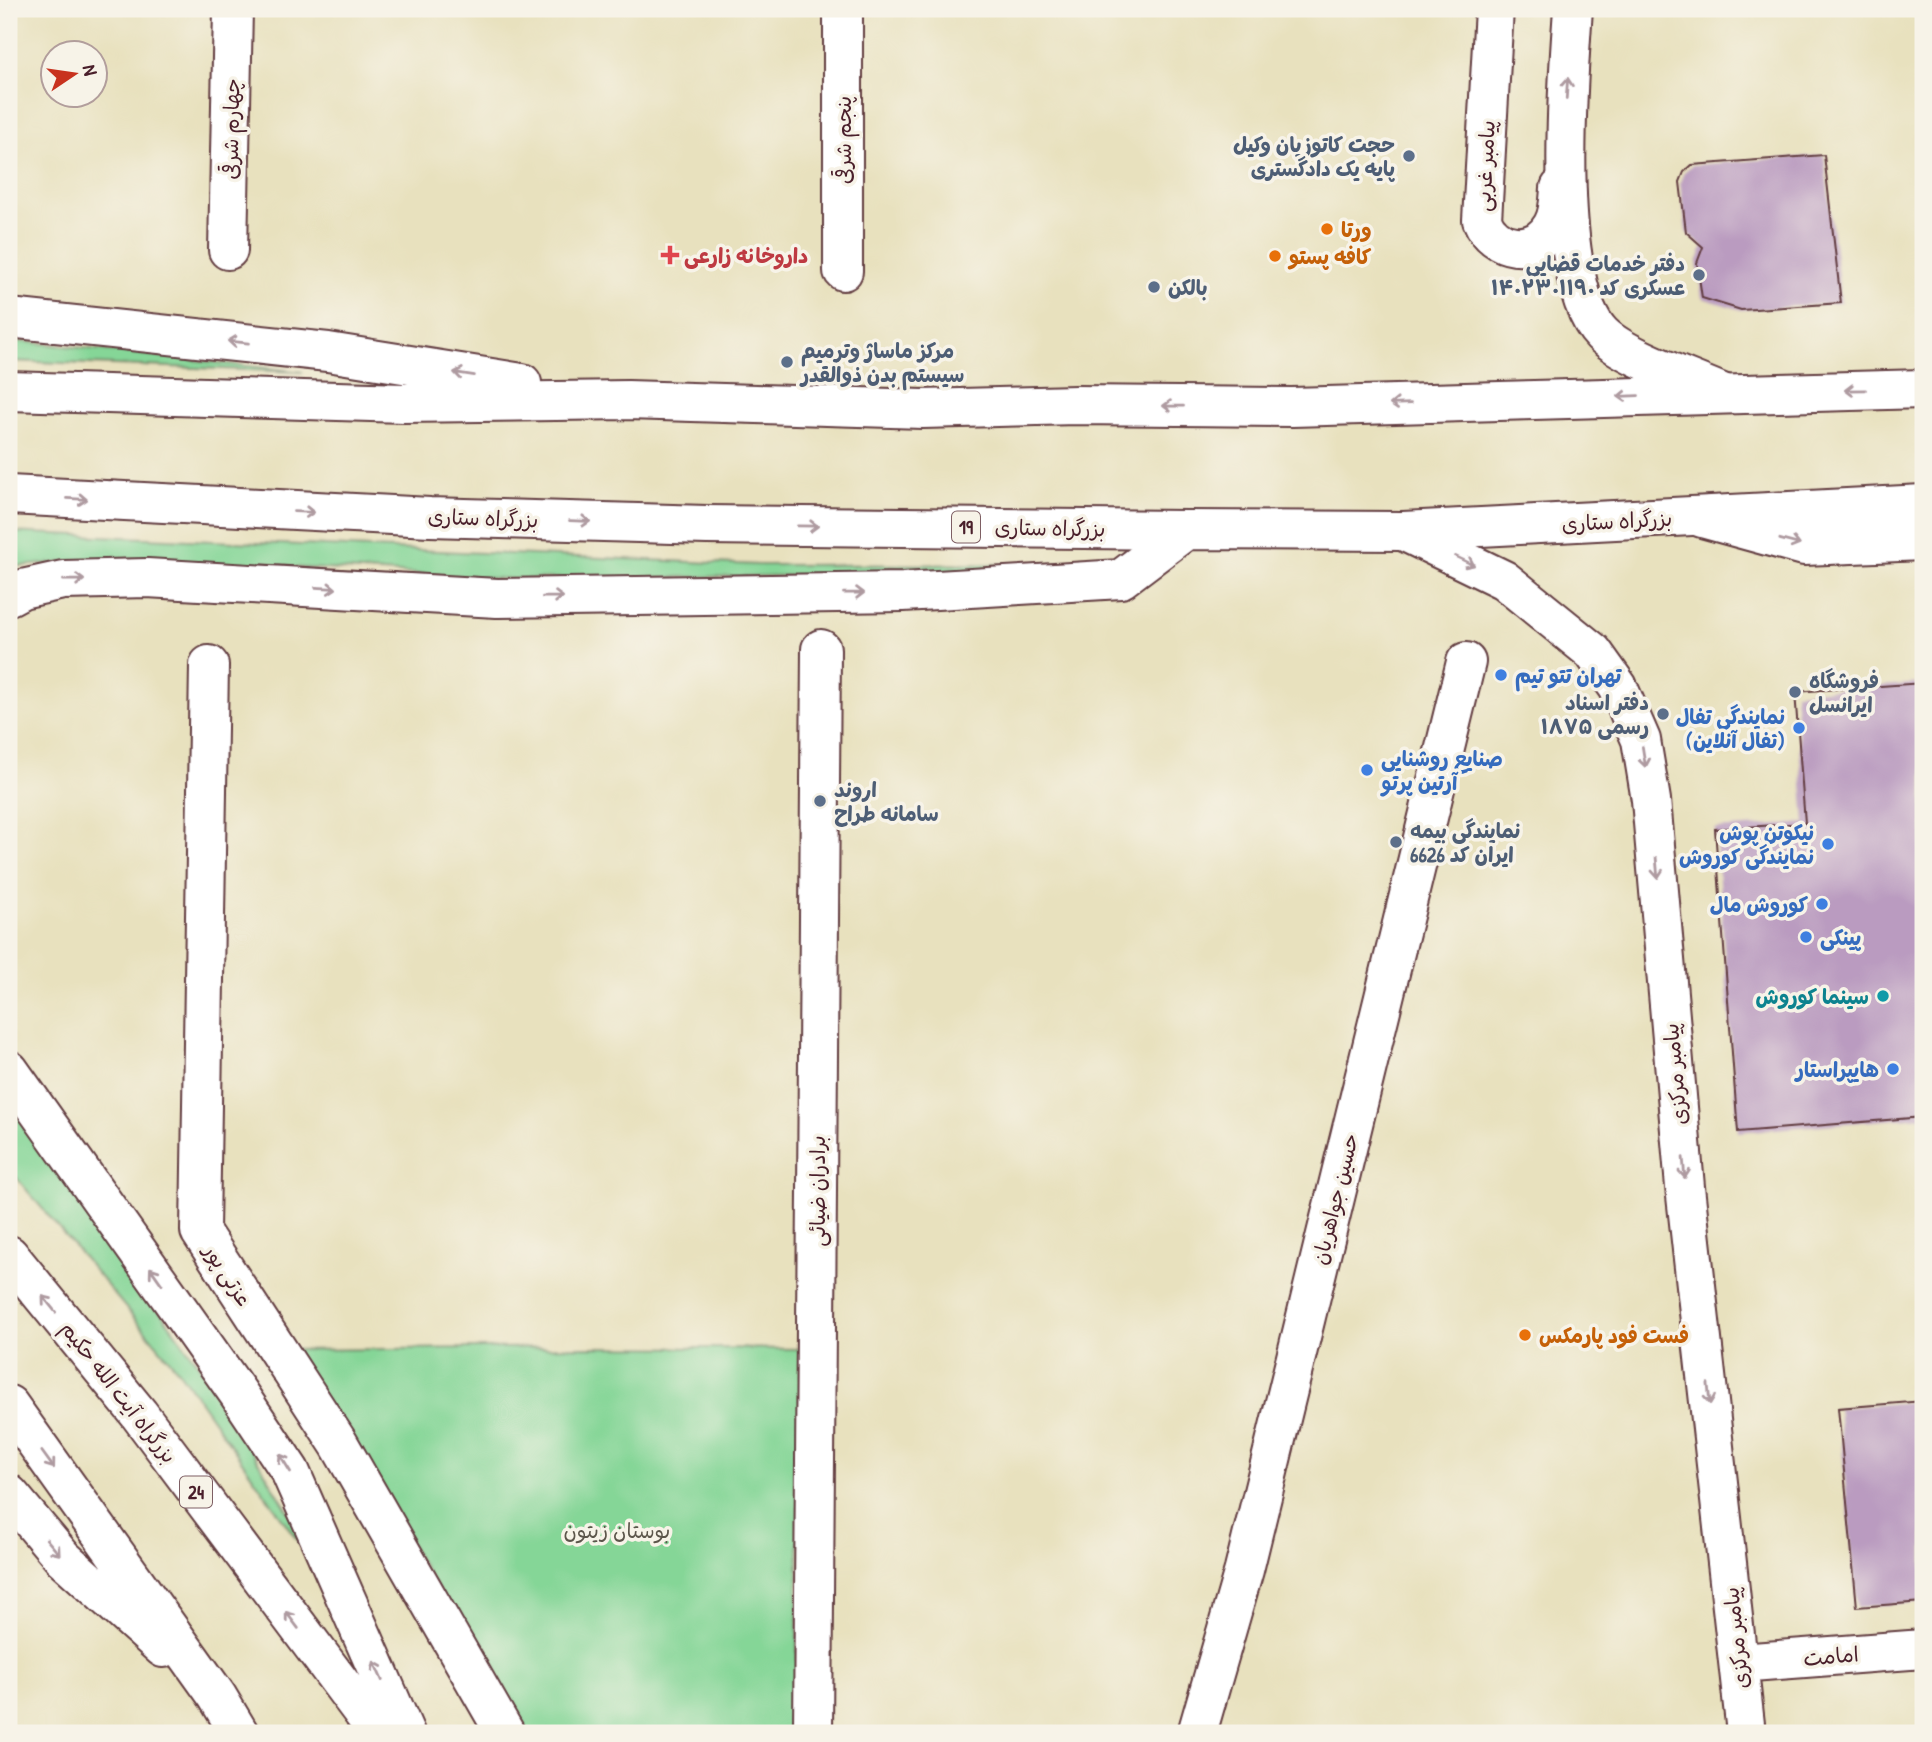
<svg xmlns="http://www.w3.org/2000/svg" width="1932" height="1742" font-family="'Patrick Hand','Playpen Sans Arabic',sans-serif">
  <rect width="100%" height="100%" fill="#f7f3e8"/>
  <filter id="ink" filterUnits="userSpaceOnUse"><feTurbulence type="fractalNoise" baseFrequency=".0143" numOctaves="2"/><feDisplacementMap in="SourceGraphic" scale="14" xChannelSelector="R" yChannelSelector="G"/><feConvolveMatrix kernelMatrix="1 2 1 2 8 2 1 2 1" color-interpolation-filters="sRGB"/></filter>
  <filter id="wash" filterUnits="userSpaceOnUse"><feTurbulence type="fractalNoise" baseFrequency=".00686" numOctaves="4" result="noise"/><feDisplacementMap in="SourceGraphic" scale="28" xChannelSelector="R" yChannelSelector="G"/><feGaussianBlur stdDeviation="1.57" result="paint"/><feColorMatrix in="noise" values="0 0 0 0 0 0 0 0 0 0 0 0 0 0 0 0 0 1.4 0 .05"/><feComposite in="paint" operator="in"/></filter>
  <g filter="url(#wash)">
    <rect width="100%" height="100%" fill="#e8e1be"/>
    <path fill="#85d697" stroke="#687a61" stroke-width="2" d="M9 341 28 342 303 372 9 361Z
      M9 532 759 565 1109 564 923 574 511 579 115 558 9 567Z
      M9 1103 206 1375 359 1628 178 1370 9 1169Z
      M588 1347 801 1349 796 1733H523L294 1350Z"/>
    <g id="blocks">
      <path fill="#ba9bc0" d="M1824 155 1841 303 1741 310 1702 298 1697 263 1703 247 1686 232 1680 182 1684 172 1692 165Z
        M1923 683V1117L1738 1132 1715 829 1805 823 1795 692Z
        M1923 1401V1602L1857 1607 1838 1408Z"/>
    </g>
  </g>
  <g filter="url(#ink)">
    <use href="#blocks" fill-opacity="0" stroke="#623c41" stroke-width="2"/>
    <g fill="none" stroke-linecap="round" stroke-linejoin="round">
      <defs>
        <path id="minor" d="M843 9V271
          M228 250 233 9
          M1702 518 1804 546 1923 541
          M209 665 200 1231 339 1444 505 1733
          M1739 1663 1923 1649
          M813 1733 821 649
          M1197 1733 1244 1570 1466 662"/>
        <path id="secondary" d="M1494 9 1482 220C1494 250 1534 257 1552 226 1559 215 1559 201 1560 188
          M1573 9C1568 79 1551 283 1602 334 1625 357 1691 379 1722 393
          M1403 531 1504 580 1593 652 1618 687 1641 740 1651 800 1685 1187 1746 1733"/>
        <path id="trunk" d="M9 318 328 352 522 383
          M9 391 404 403 628 400 923 409 1076 405 1292 407 1923 389
          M9 495 430 517 707 525 1186 530 1403 531 1923 504
          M9 596 22 589 63 580 147 578 497 598 903 592 1121 579 1186 530
          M9 1070 238 1393 290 1471 405 1733
          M9 1255 139 1414 378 1733
          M9 1405 217 1696 239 1733
          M9 1494 62 1557 163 1648"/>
      </defs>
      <use href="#minor" stroke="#623c41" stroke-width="42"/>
      <use href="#secondary" stroke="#623c41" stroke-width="42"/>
      <use href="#trunk" stroke="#623c41" stroke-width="42"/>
      <use href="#minor" stroke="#fff" stroke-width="38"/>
      <use href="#secondary" stroke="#fff" stroke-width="38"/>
      <use href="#trunk" stroke="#fff" stroke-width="38"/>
    </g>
    <defs><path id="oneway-shaft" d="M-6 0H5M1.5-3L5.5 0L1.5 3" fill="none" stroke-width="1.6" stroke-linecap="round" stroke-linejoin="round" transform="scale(1.75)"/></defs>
    <g stroke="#ae9aa0">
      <use href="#oneway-shaft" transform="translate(1567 88) rotate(-86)"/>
      <use href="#oneway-shaft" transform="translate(238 342) rotate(-174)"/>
      <use href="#oneway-shaft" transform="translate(464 374) rotate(-171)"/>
      <use href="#oneway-shaft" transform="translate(1855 390) rotate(179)"/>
      <use href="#oneway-shaft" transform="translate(1628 396) rotate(178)"/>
      <use href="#oneway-shaft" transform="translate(1400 404) rotate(178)"/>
      <use href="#oneway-shaft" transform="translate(1173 406) rotate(-179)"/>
      <use href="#oneway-shaft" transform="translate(77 499) rotate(3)"/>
      <use href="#oneway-shaft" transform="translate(304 512) rotate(2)"/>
      <use href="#oneway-shaft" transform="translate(580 521) rotate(2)"/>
      <use href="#oneway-shaft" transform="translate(808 526) rotate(1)"/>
      <use href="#oneway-shaft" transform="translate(1790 542) rotate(15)"/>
      <use href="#oneway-shaft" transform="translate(1465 561) rotate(26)"/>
      <use href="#oneway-shaft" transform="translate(74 580) rotate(-1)"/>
      <use href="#oneway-shaft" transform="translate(326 588) rotate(3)"/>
      <use href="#oneway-shaft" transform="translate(854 593) rotate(-1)"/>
      <use href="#oneway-shaft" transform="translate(553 597) rotate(-1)"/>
      <use href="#oneway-shaft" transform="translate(1644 757) rotate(81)"/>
      <use href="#oneway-shaft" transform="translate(1657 868) rotate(85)"/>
      <use href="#oneway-shaft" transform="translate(1684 1168) rotate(85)"/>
      <use href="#oneway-shaft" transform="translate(156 1276) rotate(-125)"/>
      <use href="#oneway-shaft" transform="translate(49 1304) rotate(-129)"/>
      <use href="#oneway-shaft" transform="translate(1709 1394) rotate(84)"/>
      <use href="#oneway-shaft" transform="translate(48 1460) rotate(54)"/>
      <use href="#oneway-shaft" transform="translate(285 1463) rotate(-122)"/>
      <use href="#oneway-shaft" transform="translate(53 1547) rotate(50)"/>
      <use href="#oneway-shaft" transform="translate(292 1620) rotate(-127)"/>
      <use href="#oneway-shaft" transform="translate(378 1671) rotate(-114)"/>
    </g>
  </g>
  <g fill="#5c6f8a" stroke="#f7f3e8" stroke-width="2.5">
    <circle cx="1409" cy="156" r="7"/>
    <circle cx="1699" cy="275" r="7"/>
    <circle cx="1154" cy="287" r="7"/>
    <circle cx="787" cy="362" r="7"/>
    <circle cx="1795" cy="692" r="7"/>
    <circle cx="1663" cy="714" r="7"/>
    <circle cx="820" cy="801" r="7"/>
    <circle cx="1396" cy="842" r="7"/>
  </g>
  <g fill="#e8710a" stroke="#f7f3e8" stroke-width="2.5">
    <circle cx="1327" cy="229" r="7"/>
    <circle cx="1275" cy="256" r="7"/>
    <circle cx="1525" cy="1335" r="7"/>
  </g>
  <path fill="#e0444e" stroke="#f7f3e8" stroke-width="2.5" d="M666.5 244.5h7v7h7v7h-7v7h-7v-7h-7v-7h7z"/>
  <g fill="#3f7fe0" stroke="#f7f3e8" stroke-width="2.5">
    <circle cx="1501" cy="675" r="7"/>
    <circle cx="1799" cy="728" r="7"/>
    <circle cx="1367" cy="770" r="7"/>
    <circle cx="1828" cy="844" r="7"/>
    <circle cx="1822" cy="904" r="7"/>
    <circle cx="1806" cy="937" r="7"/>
    <circle cx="1893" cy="1069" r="7"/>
  </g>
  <circle fill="#0f9aa8" stroke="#f7f3e8" stroke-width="2.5" cx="1883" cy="996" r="7"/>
  <g text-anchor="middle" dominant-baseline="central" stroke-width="7" stroke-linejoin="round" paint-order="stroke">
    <g fill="#f7f3e8" stroke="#7e5f64" stroke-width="2">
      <rect x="952" y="511.5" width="28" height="31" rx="5"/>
      <rect x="180" y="1476.5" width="32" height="31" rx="5"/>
    </g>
    <g font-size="19" font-weight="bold" fill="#4a1f2b">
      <text x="966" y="527">19</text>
      <text x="196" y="1492">24</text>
    </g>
    <g font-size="21" fill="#4a1f2b" stroke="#f7f3e8">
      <text transform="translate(231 129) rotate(-89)">چهارم شرقی</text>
      <text transform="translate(843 140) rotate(-90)">پنجم شرقی</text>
      <text transform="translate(1485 166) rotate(-87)">پیامبر غربی</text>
      <text transform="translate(483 518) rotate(2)">بزرگراه ستاری</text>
      <text transform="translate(1617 521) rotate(-3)">بزرگراه ستاری</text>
      <text transform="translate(1050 528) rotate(1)">بزرگراه ستاری</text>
      <text transform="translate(1675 1074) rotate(-95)">پیامبر مرکزی</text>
      <text transform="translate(817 1191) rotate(-90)">برادران ضیائی</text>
      <text transform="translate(1335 1199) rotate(-76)">حسین جواهریان</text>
      <text transform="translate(228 1275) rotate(57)">عزتی پور</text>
      <text transform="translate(119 1392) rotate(52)">بزرگراه آیت الله حکیم</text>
      <text transform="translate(1736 1638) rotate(-96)">پیامبر مرکزی</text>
      <text transform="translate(1831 1656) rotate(-5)">امامت</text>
    </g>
    <g font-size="21" font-weight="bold" fill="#4e5e75" stroke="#f7f3e8" text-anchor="start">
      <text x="1395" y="144" text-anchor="end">حجت کاتوزیان وکیل<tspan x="1395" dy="24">پایه یک دادگستری</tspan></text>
      <text x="1685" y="263" text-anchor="end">دفتر خدمات قضایی<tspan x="1685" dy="24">عسکری کد ۱۴۰۲۳۰۱۱۹۰</tspan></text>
      <text x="1168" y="287">بالکن</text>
      <text x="801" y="350">مرکز ماساژ وترمیم<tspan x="801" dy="24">سیستم بدن ذوالقدر</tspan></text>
      <text x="1809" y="680">فروشگاه<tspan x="1809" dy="24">ایرانسل</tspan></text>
      <text x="1649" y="702" text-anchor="end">دفتر اسناد<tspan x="1649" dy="24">رسمی ۱۸۷۵</tspan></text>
      <text x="834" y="789">اروند<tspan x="834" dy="24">سامانه طراح</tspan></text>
      <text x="1410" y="830">نمایندگی بیمه<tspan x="1410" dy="24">ایران کد 6626</tspan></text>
    </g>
    <g font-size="21" font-weight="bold" fill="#c56008" stroke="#f7f3e8" text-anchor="start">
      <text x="1341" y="229">ورتا</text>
      <text x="1289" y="256">کافه پستو</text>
      <text x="1539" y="1335">فست فود پارمکس</text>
    </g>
    <g font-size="21" font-weight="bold" fill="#be3a42" stroke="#f7f3e8" text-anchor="start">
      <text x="684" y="255">داروخانه زارعی</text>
    </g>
    <g font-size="21" font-weight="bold" fill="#366cbe" stroke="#f7f3e8" text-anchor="end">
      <text x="1515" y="675" text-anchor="start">تهران تتو تیم</text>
      <text x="1785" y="716">نمایندگی تفال<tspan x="1785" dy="24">(تفال آنلاین)</tspan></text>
      <text x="1381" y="758" text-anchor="start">صنایع روشنایی<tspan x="1381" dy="24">آرتین پرتو</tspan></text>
      <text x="1814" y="832">نیکوتن پوش<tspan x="1814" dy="24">نمایندگی کوروش</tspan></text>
      <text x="1808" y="904">کوروش مال</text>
      <text x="1820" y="937" text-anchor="start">پینکی</text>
      <text x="1879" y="1069">هایپراستار</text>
    </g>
    <g font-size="21" font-weight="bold" fill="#0d838f" stroke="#f7f3e8" text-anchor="end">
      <text x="1869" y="996">سینما کوروش</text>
    </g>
    <g font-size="21" fill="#5c564b" stroke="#f7f3e8">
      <text x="617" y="1530">بوستان زیتون</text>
    </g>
  </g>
  <rect width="1932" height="1742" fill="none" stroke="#f7f3e8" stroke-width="35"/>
  <g transform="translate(74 74) rotate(77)"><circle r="33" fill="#f7f3e8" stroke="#b29e9c" stroke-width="2"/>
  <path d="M0-5L12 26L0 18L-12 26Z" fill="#c8321e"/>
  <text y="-10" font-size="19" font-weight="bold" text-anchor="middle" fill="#4a1f2b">N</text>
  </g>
</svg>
